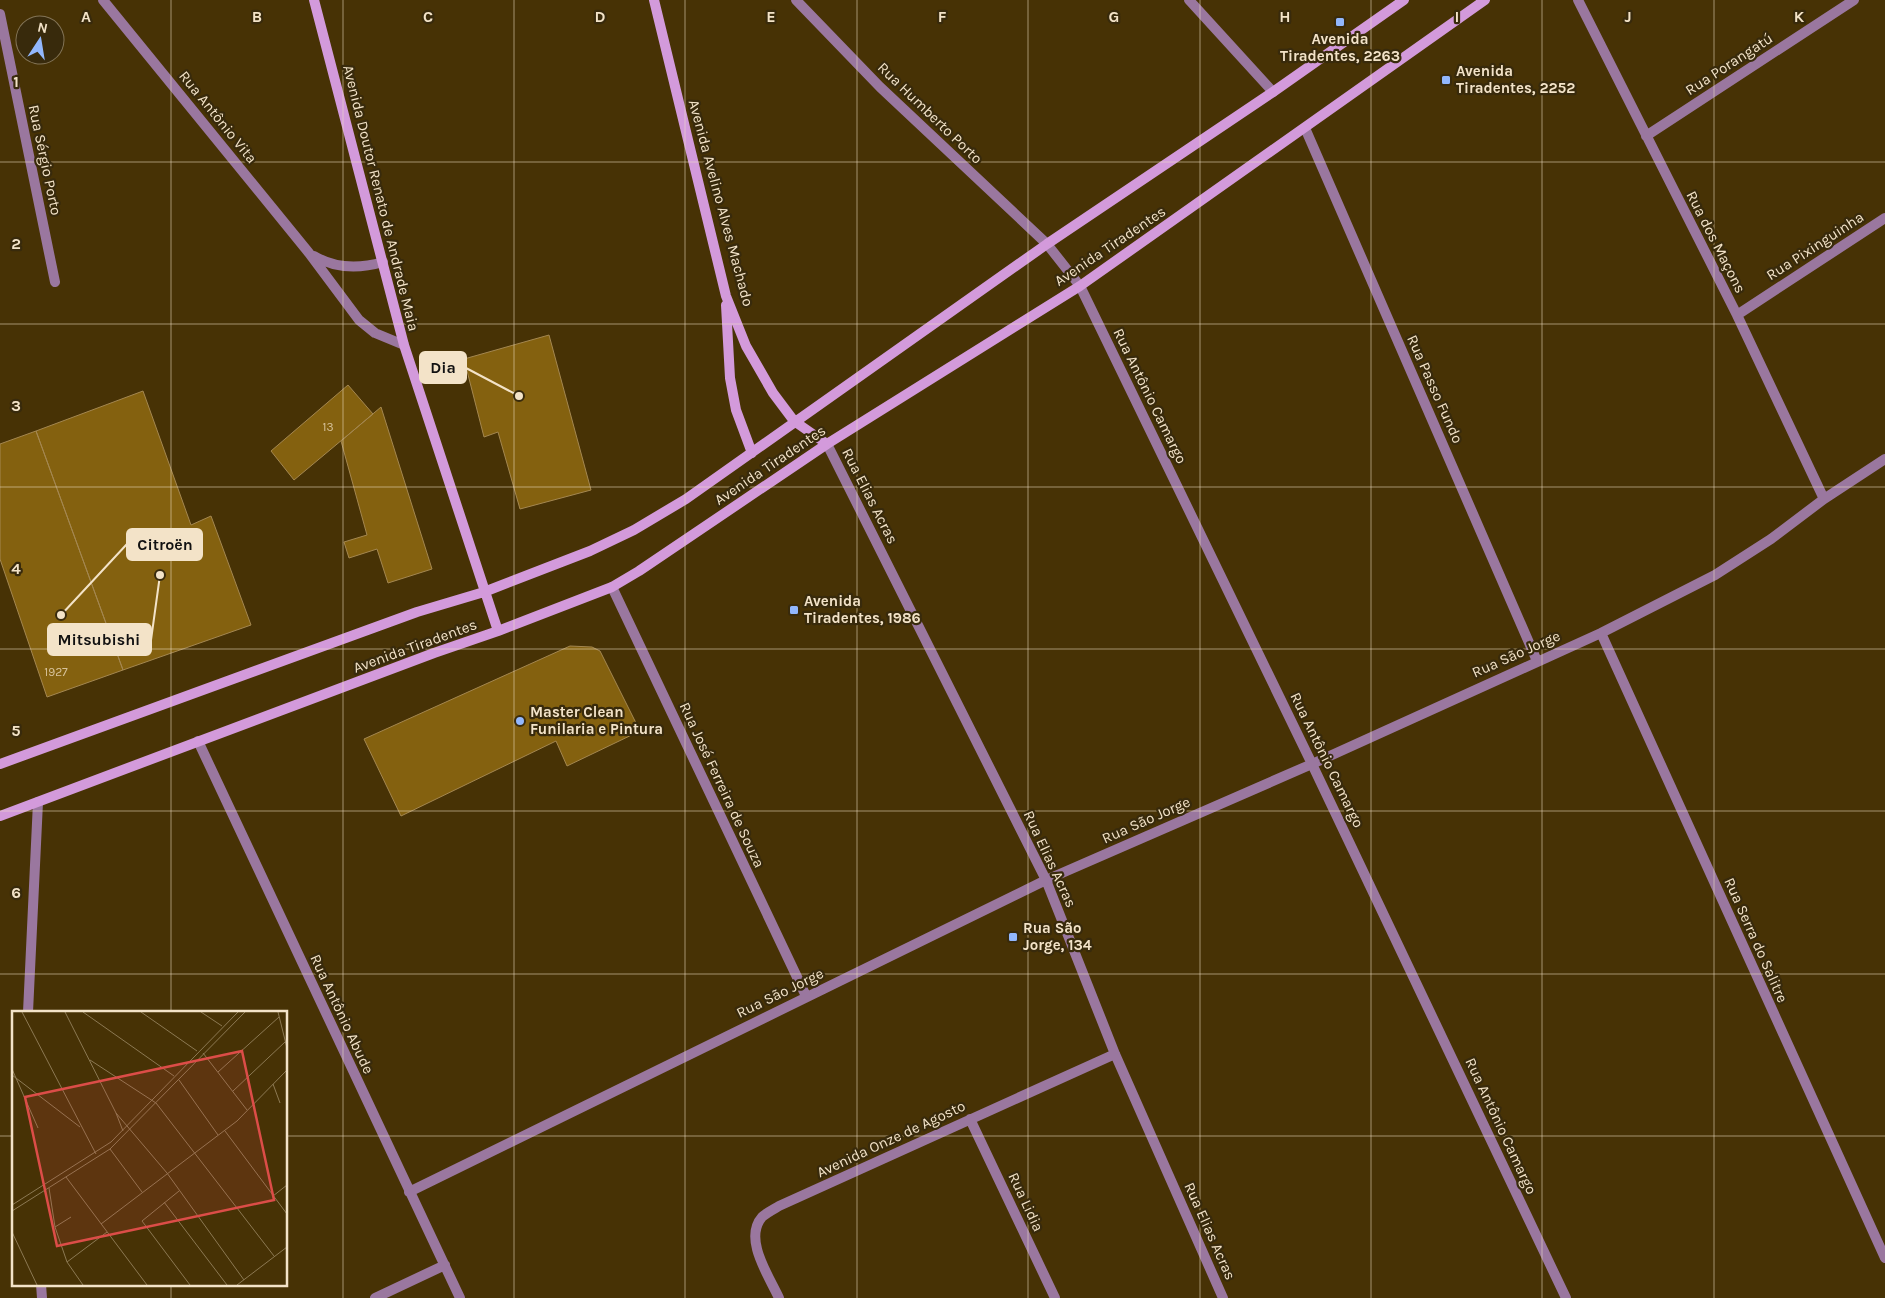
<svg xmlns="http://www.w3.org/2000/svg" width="1885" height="1298" font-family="Karla,sans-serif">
  <rect width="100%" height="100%" fill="#473205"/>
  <path fill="#84610f" stroke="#a48750" d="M549 335 591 490 520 509 498 432 484 437 464 359Z
    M348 385 373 414 294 480 271 451Z
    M143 391 191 525 211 516 251 625 123 670 36 431Z
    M381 407 432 569 388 583 377 549 349 558 344 542 367 535 341 441Z
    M36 431 123 670 47 697 0 559V444Z
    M570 646 592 647 600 651 640 731 567 766 556 741 401 816 364 739Z"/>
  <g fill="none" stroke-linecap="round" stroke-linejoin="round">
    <path stroke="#9a779f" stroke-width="10" d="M103 0 309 253 359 320 375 333 404 345
      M796 0 880 87 1047 244 1080 286 1312 764 1566 1298
      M1189 0 1273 92
      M1578 0 1737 315 1824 499
      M0 14 55 282
      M1305 128 1537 661
      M1646 136 1854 0
      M314 256C336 269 359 269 383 262
      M1737 315 1885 218
      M827 444 1046 880 1115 1054 1223 1298
      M612 587 806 996
      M1601 633 1885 1258
      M198 741 460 1298
      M28 1012 38 802
      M970 1119 1055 1298
      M409 1192 1046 880 1312 764 1601 633 1715 575 1771 539 1824 499 1885 459
      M41 1284 42 1298
      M375 1298 445 1265
      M779 1298C769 1276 743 1239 762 1217 766 1213 774 1209 779 1206L1115 1054"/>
    <path stroke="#d39adb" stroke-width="10" d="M314 0 404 345 498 631
      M654 0 726 296 746 346 773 393 794 421 827 444
      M726 305 730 378 736 410 752 453
      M0 764 417 612 484 592 590 551 634 530 686 499 1047 244 1273 92 1404 0
      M0 816 434 653 498 631 612 587 639 571 827 444 1080 286 1485 0"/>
  </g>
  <path fill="none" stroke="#f3e3c8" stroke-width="1" stroke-opacity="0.55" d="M171 0V1012M343 0V1298M514 0V1298M685 0V1298M857 0V1298M1028 0V1298M1200 0V1298M1371 0V1298M1542 0V1298M1714 0V1298M0 162H1885M0 324H1885M0 487H1885M0 649H1885M0 811H1885M0 974H1885M0 1136H14M286 1136H1885M171 1284V1298"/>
  <g fill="#92b7fd" stroke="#382a0c" stroke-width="2">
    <rect x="1335" y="17" width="10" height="10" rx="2.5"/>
    <rect x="1441" y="75" width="10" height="10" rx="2.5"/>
    <rect x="789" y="605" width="10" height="10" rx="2.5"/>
    <circle cx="520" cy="721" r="5"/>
    <rect x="1008" y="932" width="10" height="10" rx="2.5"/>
  </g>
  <g text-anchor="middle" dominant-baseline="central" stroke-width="4.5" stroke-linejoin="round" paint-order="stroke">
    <g font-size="12" fill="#d7c29a">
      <text x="328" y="427">13</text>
      <text x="56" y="672">1927</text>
    </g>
    <g font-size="15" font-weight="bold" fill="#f3e3c8" stroke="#382a0c" text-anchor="start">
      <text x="1340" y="39" text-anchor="middle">Avenida<tspan x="1340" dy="17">Tiradentes, 2263</tspan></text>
      <text x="1456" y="71">Avenida<tspan x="1456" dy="17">Tiradentes, 2252</tspan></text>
      <text x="804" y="601">Avenida<tspan x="804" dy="17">Tiradentes, 1986</tspan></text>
      <text x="530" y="712">Master Clean<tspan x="530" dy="17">Funilaria e Pintura</tspan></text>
      <text x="1023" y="928">Rua São<tspan x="1023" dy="17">Jorge, 134</tspan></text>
    </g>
    <g font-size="15" fill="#f3e3c8" stroke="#382a0c">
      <text transform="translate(1729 64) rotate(-33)">Rua Porangatú</text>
      <text transform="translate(930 113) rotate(44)">Rua Humberto Porto</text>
      <text transform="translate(218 117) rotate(51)">Rua Antônio Vita</text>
      <text transform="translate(45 160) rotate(78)">Rua Sérgio Porto</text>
      <text transform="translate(381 198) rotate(76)">Avenida Doutor Renato de Andrade Maia</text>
      <text transform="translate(721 203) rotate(75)">Avenida Avelino Alves Machado</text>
      <text transform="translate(1716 242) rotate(63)">Rua dos Maçons</text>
      <text transform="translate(1110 246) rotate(-34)">Avenida Tiradentes</text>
      <text transform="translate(1815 246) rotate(-33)">Rua Pixinguinha</text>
      <text transform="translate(1435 389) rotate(66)">Rua Passo Fundo</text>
      <text transform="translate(1150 396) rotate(64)">Rua Antônio Camargo</text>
      <text transform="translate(770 465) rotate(-34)">Avenida Tiradentes</text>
      <text transform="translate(870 496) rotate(63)">Rua Elias Acras</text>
      <text transform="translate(415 646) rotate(-20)">Avenida Tiradentes</text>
      <text transform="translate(1516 654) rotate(-24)">Rua São Jorge</text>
      <text transform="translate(1327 760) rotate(64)">Rua Antônio Camargo</text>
      <text transform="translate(722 785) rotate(65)">Rua José Ferreira de Souza</text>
      <text transform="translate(1146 820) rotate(-24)">Rua São Jorge</text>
      <text transform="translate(1050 859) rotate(65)">Rua Elias Acras</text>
      <text transform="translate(1756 940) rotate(66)">Rua Serra do Salitre</text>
      <text transform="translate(780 993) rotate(-26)">Rua São Jorge</text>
      <text transform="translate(342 1014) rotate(65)">Rua Antônio Abude</text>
      <text transform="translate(1501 1126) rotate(65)">Rua Antônio Camargo</text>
      <text transform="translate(891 1139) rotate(-25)">Avenida Onze de Agosto</text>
      <text transform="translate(1026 1202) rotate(65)">Rua Lidia</text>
      <text transform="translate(1210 1231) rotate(66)">Rua Elias Acras</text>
    </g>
  </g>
  <g transform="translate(12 1011)">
    <rect width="275" height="275" fill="#473205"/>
    <path fill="none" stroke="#8c7953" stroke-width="1" d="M10 1 84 143M53 1 104 102 155 162 232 269M71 1 162 65M129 1 185 40M189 1 210 15M266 1 275 37M191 42 235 99M78 49 144 92 262 245M0 58 26 117M206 61 267 6M0 64 68 116M167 69 206 124M261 73 268 92M221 80 273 31M104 102 111 120M213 120 275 203M98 138 130 181M54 166 135 274M37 177 43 216 55 251 71 274M167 180 130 210 178 274M261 185 275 174M152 191 215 274M0 194 99 131 226 1M0 200 98 138 233 1M89 213 225 110 275 59M43 216 59 206M0 221 25 274M55 251 95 221M225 274 275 236"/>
    <path fill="#dc4d48" fill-opacity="0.15" stroke="#dc4d48" stroke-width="2.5" d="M230 40 262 189 45 235 13 86Z"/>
    <rect width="275" height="275" fill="none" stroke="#f3e3c8" stroke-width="2.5"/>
  </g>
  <g font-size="16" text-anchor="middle" font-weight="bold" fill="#f3e3c8" stroke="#382a0c" stroke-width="4.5" stroke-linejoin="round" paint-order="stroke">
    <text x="86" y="22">A</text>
    <text x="257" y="22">B</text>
    <text x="428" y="22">C</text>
    <text x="600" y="22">D</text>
    <text x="771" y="22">E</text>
    <text x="942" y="22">F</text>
    <text x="1114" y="22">G</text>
    <text x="1285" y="22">H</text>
    <text x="1457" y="22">I</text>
    <text x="1628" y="22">J</text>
    <text x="1799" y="22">K</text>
    <text x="16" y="87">1</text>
    <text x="16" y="249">2</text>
    <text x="16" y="411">3</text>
    <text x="16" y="574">4</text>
    <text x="16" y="736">5</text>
    <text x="16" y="898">6</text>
  </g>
  <path fill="none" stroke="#f3e3c8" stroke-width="2" d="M519 396L466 368M61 615L127 544M160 575L151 640"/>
  <g fill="#f3e3c8" stroke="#382a0c" stroke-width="2">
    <circle cx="519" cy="396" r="5"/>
    <circle cx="61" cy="615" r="5"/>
    <circle cx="160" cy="575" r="5"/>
  </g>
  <g fill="#f3e3c8" stroke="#f3e3c8" stroke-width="2">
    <rect x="420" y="352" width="46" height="31" rx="5"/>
    <rect x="127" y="529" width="75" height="31" rx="5"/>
    <rect x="48" y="624" width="103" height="31" rx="5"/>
  </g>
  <g font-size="16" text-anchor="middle" font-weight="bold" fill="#111">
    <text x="443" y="373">Dia</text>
    <text x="165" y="550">Citroën</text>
    <text x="99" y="645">Mitsubishi</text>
  </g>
  <g transform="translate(40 40) rotate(12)"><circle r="24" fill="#382a0c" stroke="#837457"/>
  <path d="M0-4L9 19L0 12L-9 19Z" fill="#92b7fd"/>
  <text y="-8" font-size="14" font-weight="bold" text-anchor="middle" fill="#f3e3c8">N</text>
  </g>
</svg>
